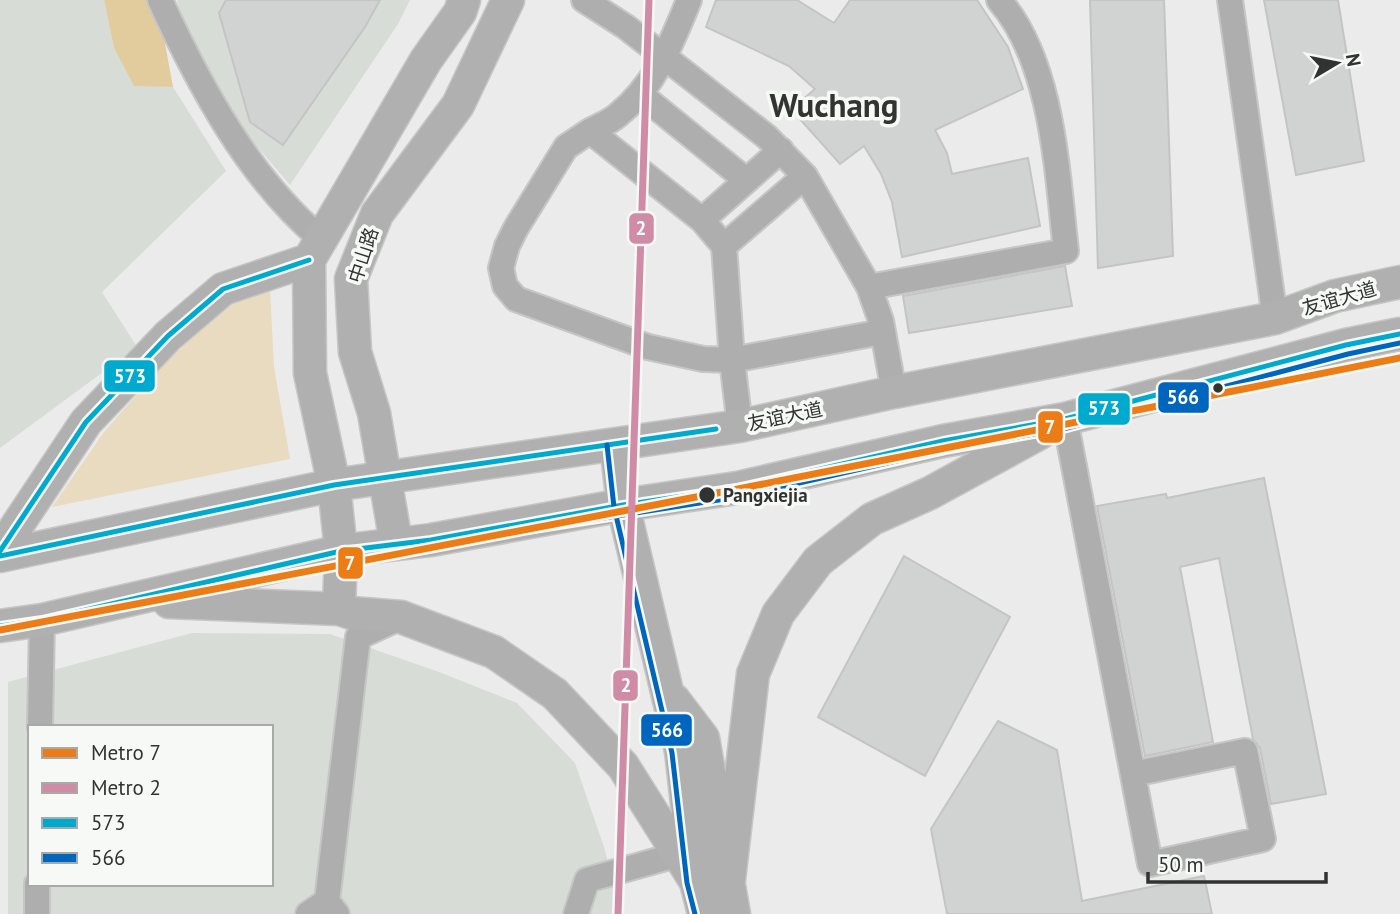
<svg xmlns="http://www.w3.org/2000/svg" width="1400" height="914" font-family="'PT Sans','Noto Sans SC',sans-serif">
  <rect width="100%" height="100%" fill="#eaebea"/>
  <path fill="#d7dcd7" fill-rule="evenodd" d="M0 0H104L114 48 134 85 173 87 226 171 102 292 137 347 0 448Z
    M177 0H410L398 24 290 185 195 74Z
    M192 633 330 634 439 672 517 703 575 763 604 847 621 914H8V682ZM30 727H271V884H30Z"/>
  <path fill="#e9dbbf" d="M246 287 270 289 274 367 290 459 52 507 104 432 159 369Z"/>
  <path fill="#e2cc9d" d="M104 0H157L173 87 134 86 114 48Z"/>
  <path fill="#d1d3d2" stroke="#c4c4c4" stroke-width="2" d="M226 0H380L365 27 283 145 250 122 219 13Z
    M716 0H797L834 23 850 0H977L1008 47 1023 89 935 130 947 153 952 174 1028 158 1040 226 902 257 892 202 881 174 864 146 840 164 791 109 815 89 789 66 706 27Z
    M1090 0H1164L1173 256 1098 268Z
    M1264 0H1338L1364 161 1296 175Z
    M1065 266 1072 306 909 333 903 296Z
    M1264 478 1326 794 1271 804 1260 748 1253 739 1219 558 1180 567 1213 742 1145 756 1097 506 1166 494 1167 498Z
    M904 556 1010 617 925 776 818 717Z
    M998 721 1057 750 1082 901 1204 876 1212 914H947L931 829Z"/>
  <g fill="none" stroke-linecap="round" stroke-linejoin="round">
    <defs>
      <path id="minor" d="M160 0C199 85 248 177 320 238
        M584 0 626 27 767 137 805 176 869 287 881 321 894 392
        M1230 0 1275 318
        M640 94 746 180
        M590 131C599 126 610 122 618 115 656 84 671 44 689 0
        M702 220 781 150
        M724 246 702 220 590 131 566 147 516 228 507 246 501 268 505 286 516 299 648 347 703 359 732 360 882 332
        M869 287 1066 251C1057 172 1053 62 999 0
        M1065 419 1150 864 1263 839 1245 751 1133 774
        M740 426 732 360 724 246 805 176
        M40 727 42 620
        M37 914V884
        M308 914 327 901
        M337 914 327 901 358 637 401 617
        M576 914 587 880 680 854"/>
      <path id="major" d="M464 0 460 12 426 60 309 260 310 373 334 485 341 551 339 609 351 613 401 617 494 652 555 694 623 766 696 882
        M616 444 623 505 681 751 696 882 704 914
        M396 543 374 413 355 352 351 279 377 214 458 105 508 0
        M0 551 86 422 168 336 223 289 309 260
        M0 556 334 485 740 426 894 392 1275 318 1335 296 1400 282
        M169 602 339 609
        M0 626 42 620 341 551 431 540 623 505 737 488 943 441 1065 419 1346 345 1400 334
        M674 700 703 738 734 914
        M728 888 753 674 778 614 818 561 872 519 930 493 1040 433"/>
    </defs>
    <use href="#minor" stroke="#c5c6c5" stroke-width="28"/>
    <use href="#major" stroke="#c5c6c5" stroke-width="35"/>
    <use href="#minor" stroke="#aeaeae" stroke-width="24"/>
    <use href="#major" stroke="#afb0af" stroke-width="32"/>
    <defs>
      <path id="bus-1" d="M0 551 86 422 168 336 223 289 309 260
        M0 556 334 485 716 429
        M0 626 42 620 341 551 431 540 623 505 737 488 943 441 1065 419 1346 345 1400 334"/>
      <path id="bus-2" d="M607 445 614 507 672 753 687 883 695 914
        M527 530 738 497 945 450 1067 428 1348 354 1400 343"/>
    </defs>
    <use href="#bus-1" stroke="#f6f9f6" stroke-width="10"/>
    <use href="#bus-2" stroke="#f6f9f6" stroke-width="10"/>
    <use href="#bus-1" stroke="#00a9ce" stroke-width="5"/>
    <use href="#bus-2" stroke="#0065bd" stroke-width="5"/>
    <defs>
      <path id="metro-1" d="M0 630 738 489 1400 358"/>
      <path id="metro-2" d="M618 914 649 0"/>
    </defs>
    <use href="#metro-1" stroke="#f6f9f6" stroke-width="12"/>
    <use href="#metro-2" stroke="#f6f9f6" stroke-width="12"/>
    <use href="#metro-1" stroke="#eb7c16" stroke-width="7"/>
    <use href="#metro-2" stroke="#d08ca6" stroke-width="7"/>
  </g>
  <g fill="#313332" stroke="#f6f9f6" stroke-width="2.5">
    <circle cx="1218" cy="388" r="6"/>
    <circle cx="707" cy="495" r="9"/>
  </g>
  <g text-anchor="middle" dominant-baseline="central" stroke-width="7" stroke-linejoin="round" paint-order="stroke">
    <g font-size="19" fill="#313332" stroke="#f6f9f6">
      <text transform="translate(363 255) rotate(-72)">中山路</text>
      <text transform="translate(1339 298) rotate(-16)">友谊大道</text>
      <text transform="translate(785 416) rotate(-12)">友谊大道</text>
    </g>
    <g font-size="19" font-weight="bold" fill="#313332" stroke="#f6f9f6" text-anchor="start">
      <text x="723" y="495">Pangxiejia</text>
    </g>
    <g font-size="33" font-weight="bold" fill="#323432" stroke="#f6f9f6">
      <text x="834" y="104">Wuchang</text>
    </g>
  </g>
  <g stroke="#f6f9f6" stroke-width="2.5">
    <rect x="628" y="212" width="27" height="33" rx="7" fill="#d08ca6"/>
    <rect x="103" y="359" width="53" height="34" rx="7" fill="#00a9ce"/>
    <rect x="1157" y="381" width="53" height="33" rx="7" fill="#0065bd"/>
    <rect x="1077" y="392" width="54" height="34" rx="7" fill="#00a9ce"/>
    <rect x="1037" y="410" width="27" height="34" rx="7" fill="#eb7c16"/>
    <rect x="337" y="546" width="27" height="34" rx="7" fill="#eb7c16"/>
    <rect x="612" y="669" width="27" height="33" rx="7" fill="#d08ca6"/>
    <rect x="640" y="713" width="53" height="34" rx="7" fill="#0065bd"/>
  </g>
  <g font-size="19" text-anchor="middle" font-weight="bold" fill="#fff">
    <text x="641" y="235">2</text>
    <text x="130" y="383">573</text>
    <text x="1183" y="404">566</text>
    <text x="1104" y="415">573</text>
    <text x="1050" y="434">7</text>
    <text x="350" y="570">7</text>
    <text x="626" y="692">2</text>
    <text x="667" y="737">566</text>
  </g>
  <rect x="28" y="725" width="245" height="161" fill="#f6f9f6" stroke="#a7aaa8" stroke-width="2"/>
  <rect x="42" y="748" width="35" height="10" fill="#eb7c16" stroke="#a7aaa8" stroke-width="2"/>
  <text x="91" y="760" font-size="21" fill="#313332">Metro 7</text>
  <rect x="42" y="783" width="35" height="10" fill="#d08ca6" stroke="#a7aaa8" stroke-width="2"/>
  <text x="91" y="795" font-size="21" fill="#313332">Metro 2</text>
  <rect x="42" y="818" width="35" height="10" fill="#00a9ce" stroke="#a7aaa8" stroke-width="2"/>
  <text x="91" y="830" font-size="21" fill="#313332">573</text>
  <rect x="42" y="853" width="35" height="10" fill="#0065bd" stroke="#a7aaa8" stroke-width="2"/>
  <text x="91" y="865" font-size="21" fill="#313332">566</text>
  <g transform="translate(1337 63) rotate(80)" stroke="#f6f9f6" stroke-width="5" paint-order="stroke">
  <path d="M0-5L12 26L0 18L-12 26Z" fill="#313332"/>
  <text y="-10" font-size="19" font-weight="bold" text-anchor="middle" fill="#313332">N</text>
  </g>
  <path d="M1148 872v10h178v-10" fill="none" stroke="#313332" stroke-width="3.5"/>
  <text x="1158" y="872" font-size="21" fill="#313332" stroke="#f6f9f6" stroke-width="5" paint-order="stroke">50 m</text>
</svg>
